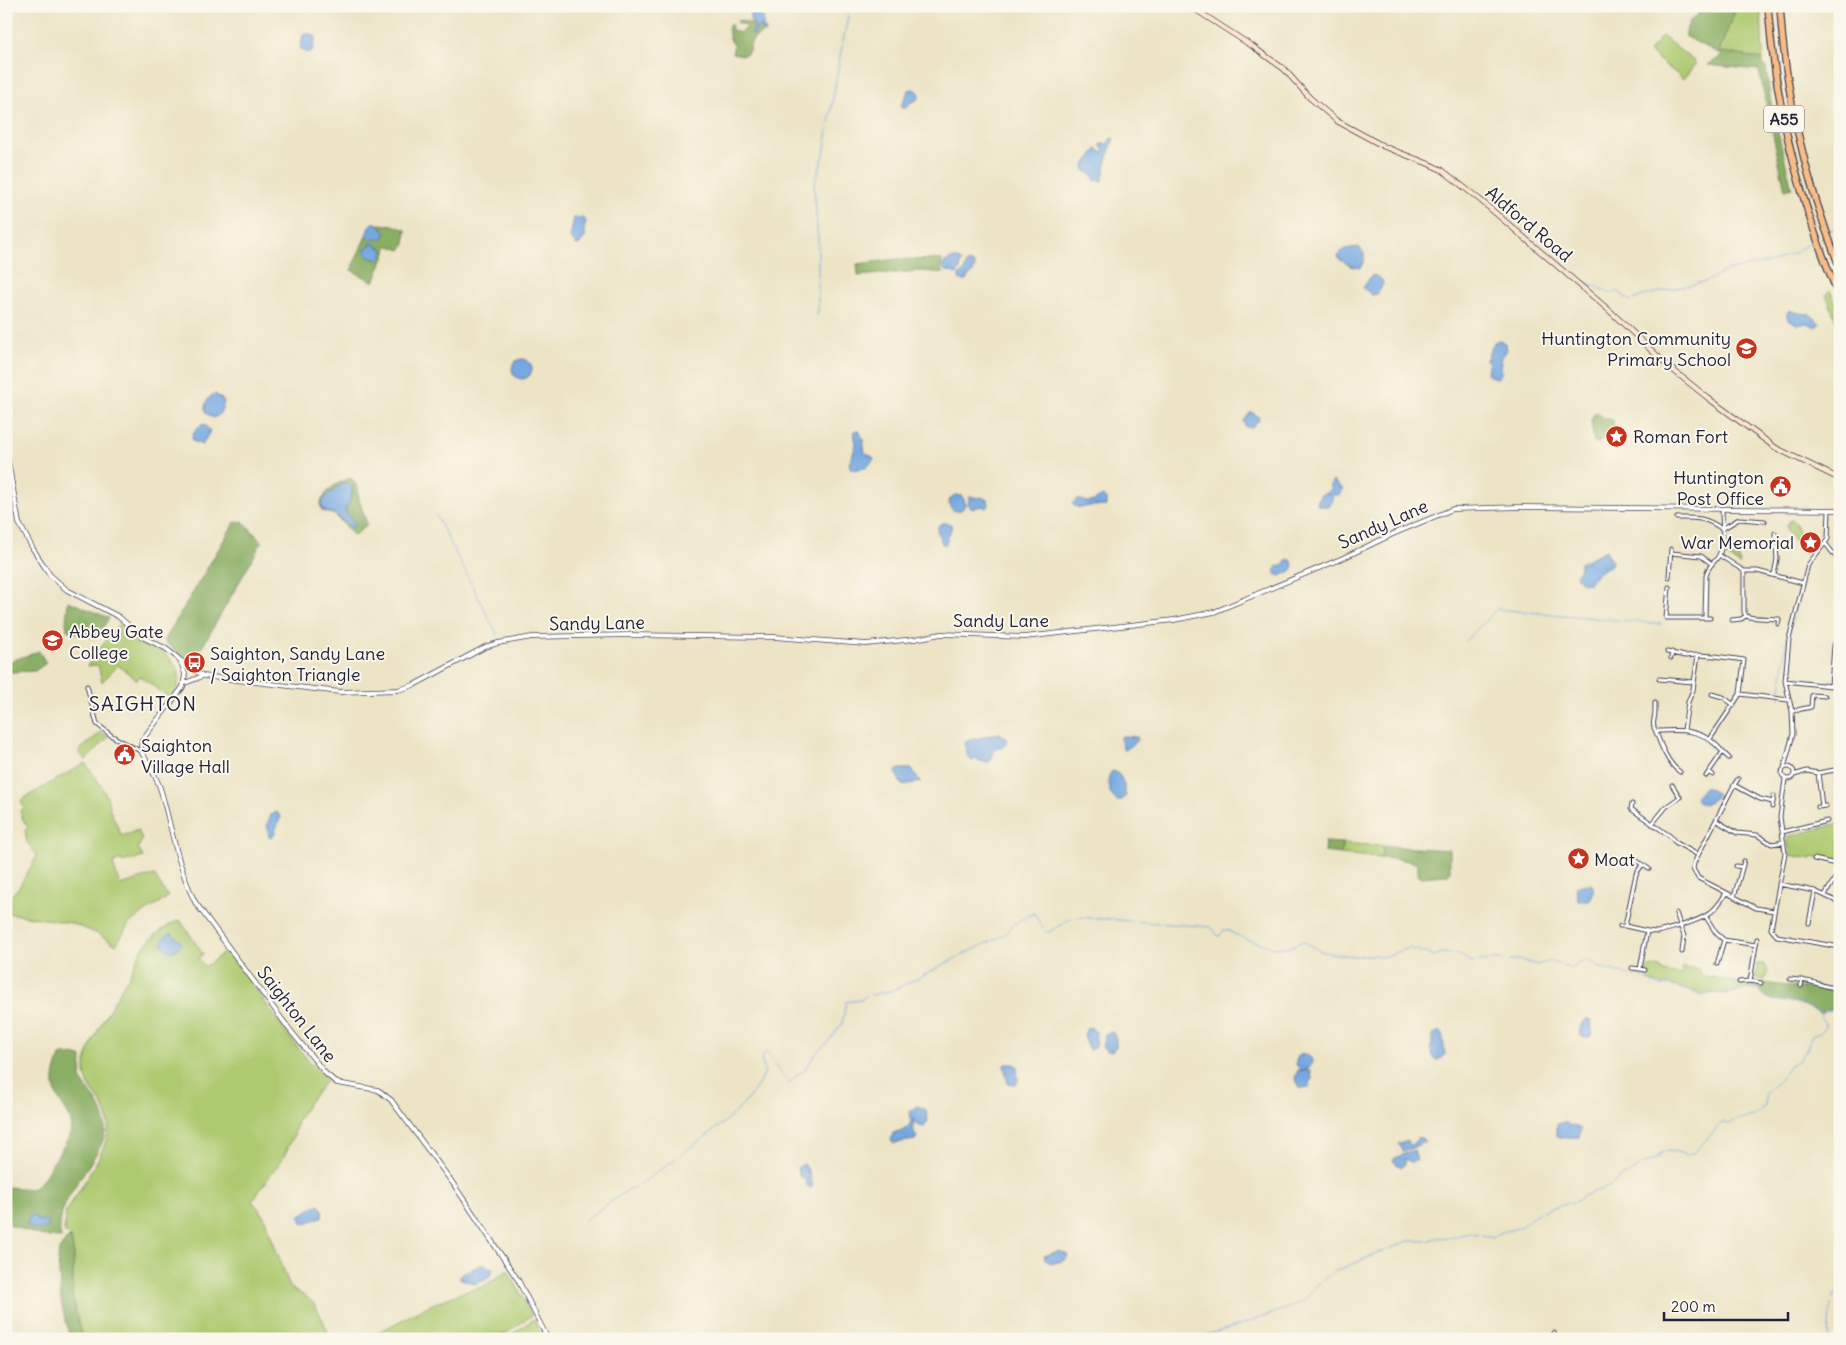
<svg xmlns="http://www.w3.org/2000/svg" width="1846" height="1345" font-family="Delius,sans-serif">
  <rect width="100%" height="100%" fill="#fbf7ec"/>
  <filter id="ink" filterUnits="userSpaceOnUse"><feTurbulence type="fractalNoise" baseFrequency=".02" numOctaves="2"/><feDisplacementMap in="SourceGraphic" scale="10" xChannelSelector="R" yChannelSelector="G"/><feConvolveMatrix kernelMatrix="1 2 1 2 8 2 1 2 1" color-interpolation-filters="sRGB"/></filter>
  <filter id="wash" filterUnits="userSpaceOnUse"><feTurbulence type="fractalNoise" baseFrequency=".0096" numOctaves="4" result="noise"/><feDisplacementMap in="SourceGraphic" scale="20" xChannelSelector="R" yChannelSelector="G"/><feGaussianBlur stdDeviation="1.12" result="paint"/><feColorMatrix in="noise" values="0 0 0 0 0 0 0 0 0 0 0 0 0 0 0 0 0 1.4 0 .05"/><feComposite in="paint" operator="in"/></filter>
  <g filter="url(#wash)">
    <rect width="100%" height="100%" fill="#ede4c6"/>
    <path fill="#aeca71" stroke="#687656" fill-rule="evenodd" d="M1737 6H1761L1763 59 1722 52 1718 53Z
      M1662 36 1696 63 1683 79 1649 52Z
      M1830 290 1840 313V331L1826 294Z
      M1791 520 1796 523 1800 537 1796 540H1793L1787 530 1786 526Z
      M1725 543 1737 552 1740 565 1723 554Z
      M123 625C129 630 132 638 139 642 144 646 151 646 157 649 179 661 185 679 172 700L140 676 137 680 118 665 102 682 98 665 87 666 117 626Z
      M101 732 109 737 86 760 78 752Z
      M85 763C95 777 106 790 110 807L109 808 122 836 138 830 142 840 138 848 143 857 130 861V859L122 863 121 859 113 864 120 885 154 875 168 897 136 918 129 924 116 945 98 934 71 923 6 913V901L19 887 37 856 27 842 25 830 28 827 23 820 20 811 24 809 21 800Z
      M1840 823V862L1813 856 1812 859 1790 855 1787 837Z
      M1342 843 1383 846V853L1377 858H1380L1341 854Z
      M180 920 203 954 198 958 205 967 227 950C262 993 287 1042 327 1080L309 1102 297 1121 294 1135 283 1158 252 1201 263 1214 290 1287C295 1292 301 1293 307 1297 319 1307 325 1325 330 1339H82L72 1295 74 1255 71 1238 64 1231 66 1212C78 1191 105 1155 108 1132 112 1105 88 1094 85 1073 82 1049 118 996 130 974 136 964 138 953 146 944 156 934 167 925 180 920ZM175 936 182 943 176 950 168 951 162 945Z
      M1757 964H1763L1768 970 1765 980 1755 979Z
      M1652 966 1660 968 1663 972 1682 975 1683 967 1699 969 1700 974 1706 976 1761 987 1760 990 1747 989 1727 994 1712 993 1704 995 1669 985 1660 986 1650 981 1646 972 1648 967 1651 968Z
      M508 1270 532 1315 507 1333 492 1339H366L428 1306 466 1291 483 1287Z
      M534 1319 543 1339H505Z"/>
    <path fill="#8aae63" stroke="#56684f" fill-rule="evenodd" d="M1697 6H1737L1718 53 1686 37C1685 28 1690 19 1698 15Z
      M738 20 753 24 755 28 751 33 756 31 758 26 761 25 763 32 752 40 748 53 743 55 732 53 734 45C729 39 729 35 728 27L731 24 732 30 740 33 746 27 745 25 738 23Z
      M1722 52 1763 59V64L1766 68 1772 109 1792 188 1785 190 1759 70 1707 65 1719 58Z
      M377 224 393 225 406 230 405 244 401 250 390 246H387L386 253 374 282 351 270 366 236 368 237 384 230ZM375 245 383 249 382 256 375 260 367 256 365 252Z
      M898 259 942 260 941 270 944 273 920 271 858 276 857 264Z
      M1598 412 1603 418 1613 420C1614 422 1613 424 1613 427 1613 437 1613 435 1603 436L1600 442 1596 443 1594 442 1591 421 1594 414Z
      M351 478 358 488 359 500 367 524 354 536 335 515 322 511 320 504C327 489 335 483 351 478ZM345 483 353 491 349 503 345 508 347 514 355 524C345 521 335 513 327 512L324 499 337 489 341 484Z
      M243 521 262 542 192 665 164 641 234 523Z
      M68 601 109 618 102 629 100 628 95 633 96 636 94 638 67 630 66 621Z
      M39 651 46 663 35 671 11 672 6 663Z
      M1325 842 1342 843 1341 854 1324 852Z
      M1383 846 1450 850V872L1447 875 1420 877 1418 876V865L1413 862 1398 859 1380 858 1383 853Z
      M1763 983 1803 988 1816 986 1829 990 1840 988V1012C1832 1011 1827 1007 1821 1014 1816 1010 1799 1003 1792 1002 1779 1000 1767 1003 1760 990Z
      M66 1054 82 1057 81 1080C91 1094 105 1109 105 1127 106 1136 101 1145 97 1152 83 1177 53 1208 61 1238 41 1238 25 1230 6 1223V1187L31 1189 41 1182 70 1136C77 1114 57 1106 54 1086 53 1075 57 1065 60 1056Z
      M71 1238 74 1255 72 1295 82 1339H70L61 1301 58 1259 59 1250 67 1239Z"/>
    <path fill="#74a7e0" stroke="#4b648e" d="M754 12 760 14 764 18 763 25 766 31 765 33 761 26 757 28 754 35 751 33 755 28C752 22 749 21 750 14Z
      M306 34H311L316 37 312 52 310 54 300 49 303 35Z
      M913 89 919 92C921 102 914 99 909 104 908 106 906 108 904 109L901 105 909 90Z
      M1111 138 1114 139C1108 152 1106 167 1102 181L1094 180V176L1085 171 1084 166 1097 149 1103 153 1104 150 1101 147V144H1108Z
      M582 217 586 221 584 230 586 236 579 245H576L570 237 574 218Z
      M375 222 386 233 382 239H373L366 236 369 226Z
      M372 243 383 249 384 252 379 260 367 256 365 249Z
      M1359 247 1364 253V261L1360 268 1351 266 1339 259 1338 255 1344 249Z
      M951 259H958L961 261 960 269 957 274 944 270 943 266 945 262Z
      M969 262 975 265 973 273 967 277V280L964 281 959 279V275L964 272 966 264Z
      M1374 275 1382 280 1383 284 1377 294 1372 295 1363 288 1371 276Z
      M1789 310 1798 313 1810 314 1819 322V325L1816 327 1807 323 1798 325 1787 318V313Z
      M1500 340 1506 344 1507 350 1500 360C1502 367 1503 371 1499 377L1495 378 1488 375 1487 372 1489 362 1486 360 1494 342Z
      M512 369a10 10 0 1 1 20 0a10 10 0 1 1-20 0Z
      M215 394 224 401C222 409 221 416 213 418L206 413C203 406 207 397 215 394Z
      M1251 412 1258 416 1259 420 1251 428 1246 427 1243 421Z
      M204 424 210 431 202 445 193 441 192 437C194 432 198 426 204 424Z
      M859 430 863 440 865 453 868 454 874 458C870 467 861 471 851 469L849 464 856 445 854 431Z
      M1333 481 1343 489 1339 495H1332L1333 500 1330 506H1319L1317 504C1319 495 1321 493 1329 493L1330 485Z
      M345 483 349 484 353 488 349 503 345 509 347 514 355 524 352 528 334 514 324 511 321 506C322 495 335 492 341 484Z
      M949 503a8 8 0 1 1 16 0a8 8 0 1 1-16 0Z
      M970 496 978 498 981 497 988 500 989 505 987 508 981 506 972 509 968 504Z
      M1103 496 1106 499V506C1101 507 1098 505 1093 506 1084 506 1079 510 1072 504 1078 495 1083 503 1091 502 1095 501 1098 498 1103 496Z
      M943 523H949L952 525 946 544H942L937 530 939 525Z
      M1606 550 1612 561 1611 565 1597 573 1589 584 1581 582 1576 576 1580 568V563Z
      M1289 559 1292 561 1293 568 1291 571 1280 576 1275 574V570L1277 566 1282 565Z
      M1000 733 1006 738 1007 742 1003 747 994 750 992 759 987 763 975 759 972 761 968 757 964 744 966 741Z
      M1123 736 1137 737 1138 739 1134 744 1125 750 1123 748 1120 738Z
      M900 769H912L920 782 902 785 898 778 896 771Z
      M1112 771C1123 773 1124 786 1126 796L1121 801H1117C1108 795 1105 779 1112 771Z
      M1704 787 1711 789 1717 794 1710 802 1704 805 1698 802 1696 797Z
      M277 812 281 817C276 825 277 831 272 838L269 837 267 824 271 815Z
      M1591 884 1593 886V894L1589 901H1578L1576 886Z
      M172 933 182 943 178 948 172 952 162 945 164 937Z
      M1586 1019 1591 1021 1592 1030 1591 1036 1585 1038 1581 1036C1579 1032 1583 1021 1586 1019Z
      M1091 1027 1096 1032 1095 1048 1089 1050 1084 1035 1087 1028Z
      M1440 1031 1442 1033 1445 1054 1442 1058 1437 1060 1434 1058 1430 1048 1432 1044V1035Z
      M1111 1032C1117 1035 1116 1041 1116 1047L1112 1051H1108L1102 1047 1105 1034Z
      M1296 1062a8 8 0 1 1 16 0a8 8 0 1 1-16 0Z
      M1006 1064H1014L1017 1066 1018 1081 1016 1085 1008 1084 1004 1065Z
      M1298 1070 1310 1071 1312 1079 1309 1087 1302 1088 1299 1086 1295 1078Z
      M918 1106 926 1110 928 1120 924 1127 917 1125 913 1119 914 1133 917 1137 915 1140 894 1143 891 1141 893 1133 908 1128 911 1121 910 1111Z
      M1565 1122 1570 1126 1572 1125 1581 1129 1579 1137 1559 1138 1557 1137V1124Z
      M1418 1138H1422L1425 1142 1403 1152 1398 1144 1407 1140 1411 1146Z
      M1414 1150 1417 1159 1413 1163 1405 1159V1164L1401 1167 1393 1161 1395 1158Z
      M804 1164C808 1168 811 1180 813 1186L811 1188 807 1186 804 1178 800 1177 797 1168Z
      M318 1204 323 1209 322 1217 303 1224 299 1216Z
      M33 1215 37 1220 45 1221 49 1224 46 1229 36 1230 27 1225 29 1217Z
      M1059 1251 1067 1254 1068 1256 1066 1259C1059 1263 1047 1266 1044 1256Z
      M484 1264 493 1269C491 1279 482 1281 475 1284L459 1278 462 1273Z"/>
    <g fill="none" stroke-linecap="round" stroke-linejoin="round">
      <path stroke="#74a7e0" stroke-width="1" d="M1829 231 1835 228
        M1579 279 1608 292 1613 293 1618 291 1630 301 1643 296 1707 281 1726 271 1775 261 1796 252 1815 239
        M815 315 818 314V240L814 185 824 155 838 67 850 6
        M436 515 498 636
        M1792 621 1801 584
        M1465 641 1497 609 1661 624
        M1780 698 1786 643 1791 625
        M1078 917 1211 927 1219 937 1224 930H1230V932L1248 940 1264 944 1272 948 1290 947 1303 941 1323 952 1337 954 1353 956 1373 955 1383 957 1409 948 1434 956 1443 953 1458 954 1471 962 1488 960H1504
        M1045 931 1047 933 1072 918
        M1510 960H1522L1537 965 1551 961 1571 969C1582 962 1588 954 1598 967L1643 978 1660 986 1669 985 1704 995 1712 993 1727 994 1747 989 1760 990C1767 1003 1779 1000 1792 1002 1800 1003 1814 1008 1821 1013
        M871 995 890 991 923 976 946 963 1004 935 1015 923 1034 913 1043 928
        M681 1155C713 1130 747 1111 765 1072L761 1059 766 1051 789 1084 797 1075 804 1071 817 1052 827 1043 842 1024 846 1002 861 1000 866 996
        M639 1185 676 1159
        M1542 1211 1577 1201 1585 1195 1611 1186 1621 1177 1632 1172 1638 1167 1659 1157V1154L1665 1151 1679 1152 1687 1155 1695 1152 1723 1121 1728 1124C1744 1114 1752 1123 1765 1105L1766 1092 1781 1079 1788 1067 1799 1060 1807 1049 1809 1042 1812 1036 1819 1033 1825 1027V1022L1820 1018C1823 1007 1831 1011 1840 1012
        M583 1221 629 1189 635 1187
        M1482 1235 1493 1238C1500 1230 1511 1231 1520 1227 1528 1222 1532 1217 1539 1212
        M1833 1299 1835 1294 1840 1291
        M1192 1339 1237 1326 1288 1308 1304 1300 1316 1286 1333 1272 1408 1241H1428L1436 1238 1453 1237 1469 1233 1479 1234
        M1828 1339 1831 1304"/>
    </g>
  </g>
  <g filter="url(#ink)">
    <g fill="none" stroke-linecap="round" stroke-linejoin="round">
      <defs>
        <path id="minor" d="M1677 518C1697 518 1705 517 1722 529L1739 519 1765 521
          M1825 543 1840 562
          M1671 553 1701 556 1712 564
          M1719 555 1744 571H1757L1803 583
          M1744 571V612L1746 616
          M1774 575 1777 559 1775 533
          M1669 577 1671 549
          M1669 587 1666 618H1710
          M1705 618 1706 576C1707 566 1715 563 1719 555 1725 542 1722 523 1722 509
          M1732 620 1741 619 1746 616C1752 619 1771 618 1779 619L1778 624
          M1834 646H1840
          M1667 652 1685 656 1698 655
          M1671 658 1672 652
          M1659 679 1693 682
          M1785 681 1831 686 1834 646 1840 629
          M87 686 97 724 112 736 142 752
          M1831 686H1836
          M1712 694 1723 697 1734 705
          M1740 694 1789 700
          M1655 703C1655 706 1655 708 1655 711 1655 720 1651 723 1656 732
          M1840 708V712
          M1792 711 1811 707 1812 695 1825 696
          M1684 730 1688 702 1693 690 1698 655 1715 656 1744 660 1740 694 1710 739
          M1840 730C1839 740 1836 752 1840 761
          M1782 773a6 6 0 1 1 12 0a6 6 0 1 1-12 0Z
          M1784 768 1793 734 1792 711 1785 681 1789 639 1808 565 1828 539 1829 510
          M1680 772C1668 764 1661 746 1656 732L1660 731C1680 730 1698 729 1714 743 1720 748 1723 753 1729 758
          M1709 772 1713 775
          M1818 773 1822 806
          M1794 775 1807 771 1818 773 1840 769
          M1706 776 1722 753
          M1785 779 1780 817 1785 853 1771 929 1777 936 1840 947
          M1734 785 1738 779
          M1774 796 1773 802 1760 799 1734 785 1694 863 1693 869 1698 878 1756 908 1774 911
          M1632 804 1631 809 1670 836 1675 842 1698 855
          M1772 807 1773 802
          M1818 807 1826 806
          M1717 821 1737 833 1757 835 1772 844 1784 842
          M1652 824 1666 807 1680 797 1672 785
          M1782 832 1827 821
          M1634 859 1649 869
          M1814 859 1840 865
          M1642 865 1636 874 1625 926C1636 928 1646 932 1657 932 1664 931 1672 928 1680 926 1703 918 1713 916 1726 893
          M1736 866 1742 867
          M1779 884 1815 891 1840 903
          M1825 895 1840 870
          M1734 897 1744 861
          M1676 913 1684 936 1682 952
          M1706 917 1716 933 1724 940 1756 945 1750 981 1761 983
          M1809 923 1815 891
          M1620 926H1625
          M1756 945 1757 939
          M1717 964 1724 940
          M1632 968 1640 969 1647 931
          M1640 969 1645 970
          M1790 979C1798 980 1807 980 1815 983 1824 985 1831 990 1840 985
          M1739 982 1750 981
          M1801 986 1802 980
          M1554 1333V1339"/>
        <path id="tertiary" d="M6 449 19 523 33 549 50 575 67 590 119 617 142 637 165 648 178 658 182 665 185 674 183 687 142 740 141 746 142 753C149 765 157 777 161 791 172 829 177 865 195 902L290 1030 326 1074 337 1083 378 1090 391 1100 452 1182 518 1280 548 1339
          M180 660 203 676
          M185 683 203 676 340 692 398 690 414 685 485 647 498 643 532 637 629 635 774 637 866 644 915 639 941 634 1025 637 1174 620 1214 612 1343 558 1393 534 1453 509 1521 507 1840 510"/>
        <path id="secondary" d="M1190 6 1252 46 1284 69 1310 98 1337 121 1385 147 1429 164 1442 170 1479 199 1610 311 1668 366 1708 398 1776 448 1840 479"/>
        <path id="trunk" d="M1768 6C1775 108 1801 206 1840 299
          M1780 6C1785 96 1807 185 1840 268"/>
      </defs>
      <use href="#minor" stroke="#403f50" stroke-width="5"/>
      <use href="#tertiary" stroke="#403f50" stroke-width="5.5"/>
      <use href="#secondary" stroke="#403f50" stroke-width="6"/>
      <use href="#trunk" stroke="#403f50" stroke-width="8"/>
      <use href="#minor" stroke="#fff" stroke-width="3"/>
      <use href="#tertiary" stroke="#fff" stroke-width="4"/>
      <use href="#secondary" stroke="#fce5cf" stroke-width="4.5"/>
      <use href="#trunk" stroke="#f7bd88" stroke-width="5.5"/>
    </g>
  </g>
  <defs>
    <symbol id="school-disc" viewBox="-11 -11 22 22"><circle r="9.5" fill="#c8321e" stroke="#fbf7ec"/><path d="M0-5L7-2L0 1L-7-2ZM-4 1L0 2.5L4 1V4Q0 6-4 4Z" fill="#fff"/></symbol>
    <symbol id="sight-disc" viewBox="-11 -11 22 22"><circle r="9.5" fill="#c8321e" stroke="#fbf7ec"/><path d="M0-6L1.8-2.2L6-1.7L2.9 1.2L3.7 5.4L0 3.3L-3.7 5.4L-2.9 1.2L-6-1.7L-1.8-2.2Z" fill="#fff"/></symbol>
    <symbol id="civic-disc" viewBox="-11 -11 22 22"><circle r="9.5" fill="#c8321e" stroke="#fbf7ec"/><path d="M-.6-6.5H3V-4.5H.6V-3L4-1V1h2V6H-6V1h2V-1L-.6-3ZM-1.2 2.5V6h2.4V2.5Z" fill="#fff"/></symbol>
    <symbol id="bus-disc" viewBox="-11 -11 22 22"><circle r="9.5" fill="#c8321e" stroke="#fbf7ec"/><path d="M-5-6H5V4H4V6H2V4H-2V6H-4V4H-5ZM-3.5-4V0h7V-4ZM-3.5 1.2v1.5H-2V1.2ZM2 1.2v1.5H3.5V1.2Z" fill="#fff"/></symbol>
  </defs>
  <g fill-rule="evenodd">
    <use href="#school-disc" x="1734" y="336" width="25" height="25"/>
    <use href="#sight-disc" x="1604" y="424" width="25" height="25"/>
    <use href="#civic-disc" x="1768" y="474" width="25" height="25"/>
    <use href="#sight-disc" x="1798" y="530" width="25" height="25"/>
    <use href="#school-disc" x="40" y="628" width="25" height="25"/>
    <use href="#bus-disc" x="182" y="650" width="25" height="25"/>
    <use href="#civic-disc" x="112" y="742" width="25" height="25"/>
    <use href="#sight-disc" x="1566" y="846" width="25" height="25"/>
  </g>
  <g text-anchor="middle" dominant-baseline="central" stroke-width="4" stroke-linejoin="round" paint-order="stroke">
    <rect fill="#fbf7ec" stroke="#636270" stroke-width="1" x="1764" y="105.5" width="40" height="27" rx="4"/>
    <g font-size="16" font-weight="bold" fill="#22223b">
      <text x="1784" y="119">A55</text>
    </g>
    <g font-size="18" fill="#22223b" stroke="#fbf7ec">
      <text transform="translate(1529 224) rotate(40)">Aldford Road</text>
      <text transform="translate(1383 524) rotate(-24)">Sandy Lane</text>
      <text x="1001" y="620">Sandy Lane</text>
      <text transform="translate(597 623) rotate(-1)">Sandy Lane</text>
      <text transform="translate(297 1014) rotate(52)">Saighton Lane</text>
    </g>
    <g font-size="18" fill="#22223b" stroke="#fbf7ec" text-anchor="start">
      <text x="1731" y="338" text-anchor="end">Huntington Community<tspan x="1731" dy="21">Primary School</tspan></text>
      <text x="1633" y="436">Roman Fort</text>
      <text x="1764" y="477" text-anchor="end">Huntington<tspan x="1764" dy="21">Post Office</tspan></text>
      <text x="1794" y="542" text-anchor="end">War Memorial</text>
      <text x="69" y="631">Abbey Gate<tspan x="69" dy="21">College</tspan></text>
      <text x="210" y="653">Saighton, Sandy Lane<tspan x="210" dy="21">/ Saighton Triangle</tspan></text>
      <text x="141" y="745">Saighton<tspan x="141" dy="21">Village Hall</tspan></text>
      <text x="1594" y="859">Moat</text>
    </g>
    <g font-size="20" letter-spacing="1" fill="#22223b" stroke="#fbf7ec">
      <text x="143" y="703">SAIGHTON</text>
    </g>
  </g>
  <rect width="1846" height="1345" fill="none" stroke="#fbf7ec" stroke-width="25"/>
  <path d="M1664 1312v8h124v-8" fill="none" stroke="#22223b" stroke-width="2.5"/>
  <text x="1671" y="1312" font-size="15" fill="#22223b" stroke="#fbf7ec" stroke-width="4" paint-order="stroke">200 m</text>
</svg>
